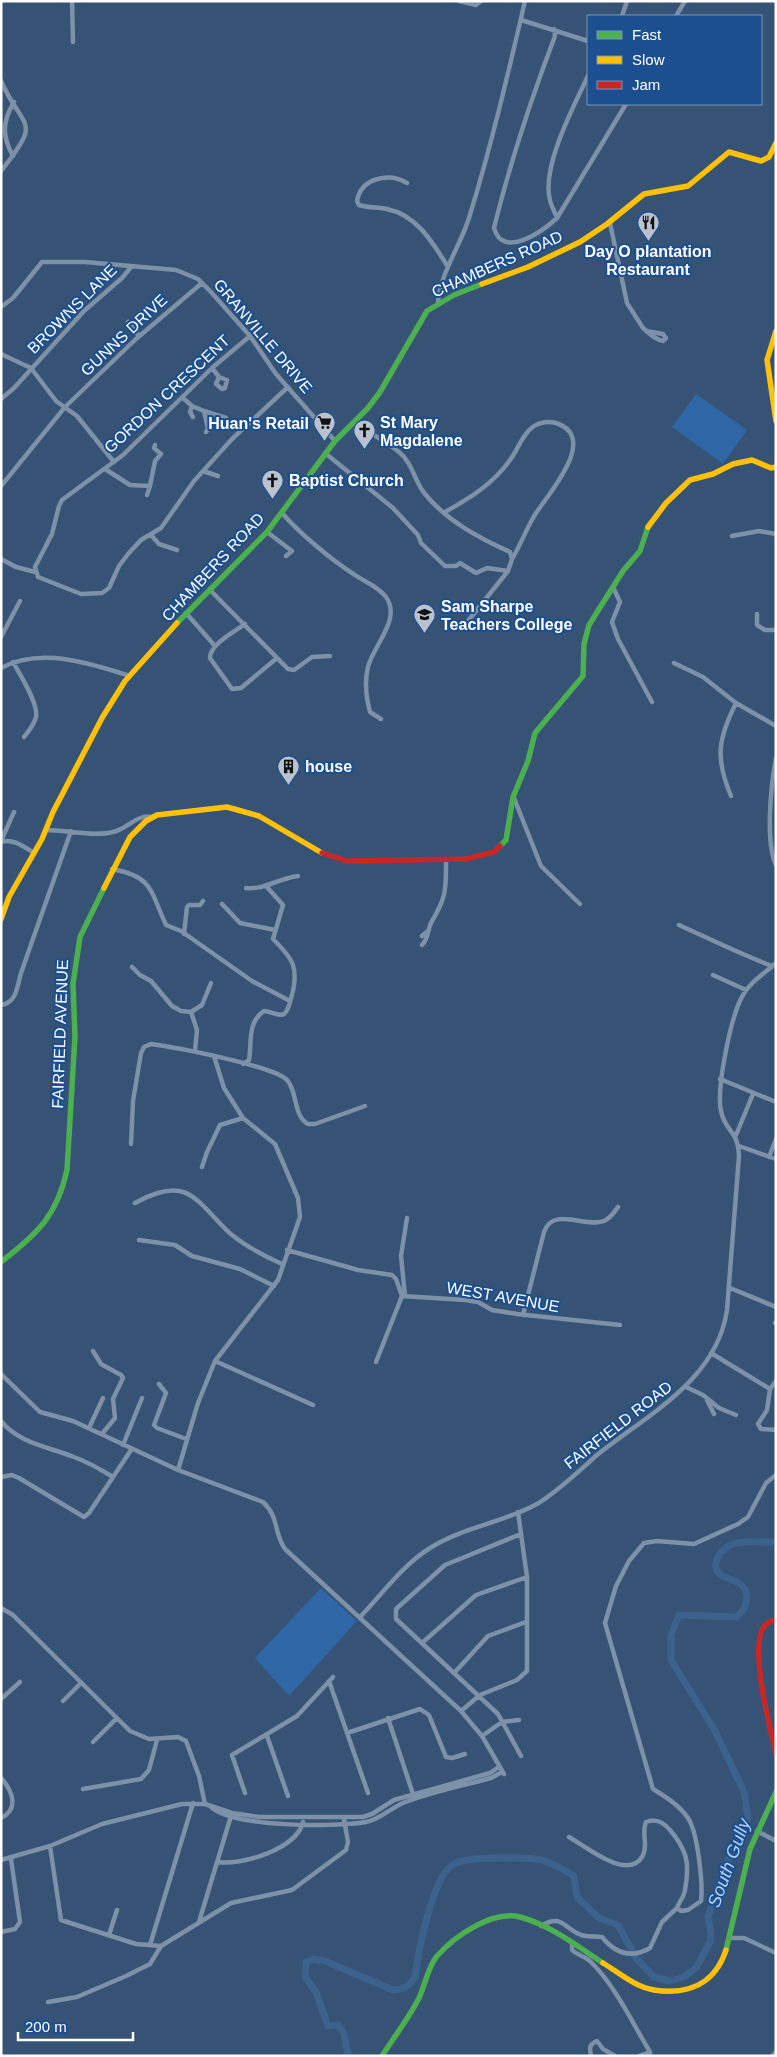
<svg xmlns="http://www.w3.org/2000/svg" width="777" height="2057" font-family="Arial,sans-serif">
  <rect width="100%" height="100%" fill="#365274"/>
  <path fill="#2f66a5" d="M696 394 747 430 723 464 672 427Z
    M321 1588 357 1621 289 1696 255 1658Z"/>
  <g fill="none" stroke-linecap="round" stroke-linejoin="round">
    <path stroke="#3b618d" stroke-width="7" d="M350 2056C343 2047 349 2036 338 2025L328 2026 316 1992 305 1977 306 1962 314 1959 325 1961 393 1990C404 1989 409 1987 415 1977 418 1953 432 1880 451 1866 461 1858 488 1858 502 1858 539 1858 542 1856 574 1876L577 1897 599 1918 618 1925 636 1958 654 1977 670 1981 684 1977 696 1968 710 1942 711 1933 708 1917 725 1866 741 1837 748 1816 744 1792 715 1731 671 1660V1635L679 1615 736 1617C748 1609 752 1590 737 1582 731 1579 724 1578 719 1573 715 1570 715 1564 717 1559 727 1536 755 1543 776 1542"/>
    <path stroke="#7d92a8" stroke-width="4.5" d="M72 1 73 42
      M459 1 476 5 481 1
      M622 16 627 1
      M676 16 685 1
      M521 20 588 41
      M554 29 555 36C531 99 510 163 494 228 503 260 543 231 557 218L626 104
      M1 81C24 132 43 118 1 171
      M13 156C2 136 2 122 14 102
      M407 183C389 172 361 178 357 201L359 205C368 208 378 207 387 209 417 215 433 243 448 267
      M557 218C555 212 551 206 550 200 541 168 574 105 588 76
      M610 223 627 303 643 328C649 333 655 340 663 341L666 338 663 334 646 331
      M438 303C440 273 460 247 469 218 491 147 508 74 525 1
      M1 307 13 298 42 262H85L176 270 198 279 211 292 250 336 276 374 335 441
      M128 322 139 336
      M250 336 212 368 123 455 62 500 59 506 52 534 35 567 38 577 81 594 102 593 109 588 119 566 128 554 141 540 161 528 194 481 232 439 288 387
      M1 354 31 368 56 401 77 416 114 462
      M212 368 219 377 216 384 222 389 225 388 227 380 219 377
      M183 398 192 406 190 412 193 417
      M1 399 14 388 84 311 122 278 131 267
      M192 406 204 411 208 429 206 432
      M204 411 226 418
      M353 423C368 432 385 440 399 452 413 463 414 481 425 494 447 521 479 538 510 552L512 559 508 571 464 626
      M325 453 393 508 418 535 421 543 445 566H456L460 563 476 573 487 568 508 571
      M105 469 130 485 150 486 155 461 161 454 154 448 155 445
      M203 471 218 476
      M1 486 65 407 136 339 202 283
      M147 495 150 486
      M445 512C470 498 493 484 510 460 518 450 522 434 534 426 540 422 549 421 556 423 602 438 543 499 533 518 525 532 520 546 512 559
      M282 513C299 533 333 561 355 575 365 582 378 586 386 597 402 619 373 646 368 667 364 683 366 697 370 712L381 719
      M267 532 292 551 286 556
      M151 535 159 544 177 550
      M732 536 759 531 776 534
      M1 559 16 567 35 572
      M613 587 620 602 612 622 618 639 652 702
      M210 590 288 669 294 670 312 657 330 656
      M186 613 215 646
      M757 614V625L765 630H776
      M245 624C234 632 210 644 210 658L232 689 241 688 277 658
      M1 637 20 601
      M13 662C19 673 39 704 36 717 34 725 29 731 24 737
      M674 663 703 677 736 703 776 726
      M1 668C41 647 90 663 130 676
      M776 758C771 784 765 842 776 865
      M731 796C715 758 718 739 736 703
      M514 798 541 866 580 904
      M46 830C66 830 94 837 113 832 128 829 136 814 152 817
      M1 841 14 812
      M1 842C13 838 24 847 34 853
      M112 869C154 877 150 891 166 925L181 931 252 981 290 1001
      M246 888C265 890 279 878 298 876
      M222 904 240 923 275 930
      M679 925C710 939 740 954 772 966
      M184 934 187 907 189 905H200L203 901
      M422 936 429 930
      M422 945C429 938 427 931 431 923 447 896 446 890 446 859
      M132 967 140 975 151 981 172 1006 181 1011 191 1012 202 1005 211 983
      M713 975 746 990
      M1 1005C17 1003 17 986 21 973L71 831
      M191 1012 197 1030 195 1051
      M243 1064 249 1060C252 1043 247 1022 264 1011 270 1011 279 1017 284 1014 289 1010 290 1001 292 995 299 967 293 959 273 939L283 905 266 886
      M720 1079 776 1102
      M736 1135 753 1094
      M131 1144 133 1101 141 1053 144 1047 151 1044C174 1047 274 1066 287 1080 298 1092 293 1116 308 1124H315L365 1106
      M739 1146 776 1159
      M769 1157 776 1139
      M202 1167 207 1152 220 1125 243 1118
      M135 1203C147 1196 168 1187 183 1192 199 1196 218 1224 232 1235 247 1247 264 1256 282 1264
      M139 1240 175 1245 192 1256 240 1269 274 1286
      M287 1250 358 1270 392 1275 396 1279 402 1296 465 1300 478 1302 492 1310 517 1314 620 1325
      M730 1288 776 1307
      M405 1296 401 1256 407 1218
      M523 1315 544 1232C553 1206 585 1228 604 1221 611 1218 614 1212 618 1207
      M775 1323 776 1322
      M93 1351 101 1364 121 1375 123 1378 113 1399 115 1418 102 1434
      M711 1353 770 1389 776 1381
      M215 1361 313 1405
      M376 1362 402 1296
      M1 1374 40 1412 73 1421 178 1470 263 1502C280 1518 273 1532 285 1549L461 1711 482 1736 504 1774
      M159 1384 166 1393 154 1425 157 1428 186 1439
      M686 1387 703 1395 719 1408 736 1415
      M770 1389 767 1410 758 1424 761 1429 776 1430
      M707 1400 714 1414
      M1 1421C18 1443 49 1447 74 1457 88 1462 100 1469 113 1477
      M89 1428 103 1398
      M123 1445 142 1398
      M178 1470 198 1403 215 1361 278 1280 300 1217 298 1198 275 1144 243 1118 224 1088 214 1056
      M1 1477 12 1475 19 1478 84 1517 89 1513 131 1450
      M1 1608 13 1615 130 1731 149 1739 178 1737 186 1741 199 1776 205 1804
      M360 1617C382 1594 404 1564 430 1548 463 1527 502 1523 535 1505 554 1495 580 1470 597 1455 647 1415 717 1380 727 1310L739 1156C738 1129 725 1132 721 1111 716 1089 731 1015 743 995 750 982 765 973 776 963
      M422 1643 476 1595 527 1577
      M455 1672 488 1636 526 1622
      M329 1681 368 1793
      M1 1699 20 1682
      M63 1701 81 1683
      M461 1711 480 1695 517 1680 527 1671V1577L518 1512
      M388 1718 413 1794
      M347 1733 420 1709 429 1715 446 1757 452 1758 465 1754
      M267 1736 288 1796
      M482 1736 502 1722 519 1720
      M93 1742 117 1718
      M521 1756 498 1714 396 1619V1609L445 1565 521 1534
      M1 1778C12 1790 20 1809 1 1818
      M83 1789 141 1779 149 1770 157 1740
      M245 1793 232 1755 297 1716 333 1677
      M210 1806C231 1828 335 1827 366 1822 379 1820 391 1808 403 1803 431 1792 462 1786 491 1778L502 1772
      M757 1831 776 1841
      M569 1837C585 1846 627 1881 642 1857 649 1846 641 1833 646 1822 656 1818 663 1822 670 1830 687 1850 690 1863 685 1890 684 1897 679 1902 677 1908L681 1911 688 1910 701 1901C703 1884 698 1833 688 1818 679 1805 666 1797 653 1789L605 1623 616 1586 629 1561 644 1543 657 1541 694 1544 738 1524 748 1517 766 1483 776 1475
      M50 1846 61 1920 136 1944 161 1946 231 1903 292 1890 346 1850 348 1842 344 1819
      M1 1860 50 1846 102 1824 182 1804H205L232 1813 259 1817H363L372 1814 394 1800 490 1773 499 1767
      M217 1862C241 1866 297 1849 303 1822
      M199 1922 231 1816
      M541 1926C562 1913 563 1928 581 1935 587 1937 595 1936 602 1937 615 1953 631 1959 650 1948L662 1922 677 1908
      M1 1932 15 1929 20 1922 11 1859
      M109 1935 117 1910
      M730 1938H744L776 1953
      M572 1942V1950C577 1955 585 1956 591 1962 616 1987 632 2022 650 2052V2056
      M150 1945 193 1803
      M48 2002 77 1997 126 1976 150 1964 161 1946
      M591 2055C589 2047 590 2044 597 2041L603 2049 615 2056
      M639 2056 650 2052
      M772 2056 776 2052"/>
    <path stroke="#4caf50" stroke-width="5.5" d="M177 623 267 532 335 441 368 408 380 392 427 311 454 295 482 284
      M500 846 506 840 513 797 528 761 535 733 583 676 584 644 589 625 623 571 640 551 648 527
      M1 1262C37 1234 57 1216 67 1170L75 1036 73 984 80 937 104 888
      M726 1950 750 1849 776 1792
      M382 2056C394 2037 409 2018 419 1998 425 1985 428 1967 437 1956 455 1936 492 1910 520 1917 550 1925 577 1946 603 1963"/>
    <path stroke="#ffc107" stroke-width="5.5" d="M482 284 528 267 580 242 607 224 644 194 688 186 729 152 761 161 769 157 776 143
      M776 331 767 360 776 421
      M648 527 666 503 690 480 713 474 733 464 752 460 771 468 776 467
      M104 888 130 837 146 821 157 815 227 807 259 816 322 853
      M1 919 9 897 42 839 53 812 102 718 125 681 177 623
      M603 1963C618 1972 635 1987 654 1990 688 1995 715 1984 726 1950"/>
    <path stroke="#c62828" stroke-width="5.5" d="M322 853 347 861 466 859 494 852 500 846
      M776 1620C771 1621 766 1623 763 1628 750 1651 770 1728 776 1754"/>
  </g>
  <defs>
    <symbol id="restaurant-pin" viewBox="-11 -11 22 30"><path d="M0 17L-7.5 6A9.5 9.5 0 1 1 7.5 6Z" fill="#b9c2ce" stroke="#1b4f8f"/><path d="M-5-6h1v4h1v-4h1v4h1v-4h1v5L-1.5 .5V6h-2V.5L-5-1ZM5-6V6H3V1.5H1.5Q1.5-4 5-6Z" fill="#111"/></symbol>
    <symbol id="supermarket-pin" viewBox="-11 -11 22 30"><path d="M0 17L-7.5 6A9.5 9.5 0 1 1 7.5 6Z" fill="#b9c2ce" stroke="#1b4f8f"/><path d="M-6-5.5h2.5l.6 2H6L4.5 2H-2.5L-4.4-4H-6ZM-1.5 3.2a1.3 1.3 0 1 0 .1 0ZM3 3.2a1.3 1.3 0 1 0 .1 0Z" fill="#111"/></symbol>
    <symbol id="church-pin" viewBox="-11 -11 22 30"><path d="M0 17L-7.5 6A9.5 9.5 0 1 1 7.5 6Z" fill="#b9c2ce" stroke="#1b4f8f"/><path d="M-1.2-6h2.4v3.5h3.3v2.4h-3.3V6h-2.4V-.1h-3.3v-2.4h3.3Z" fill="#111"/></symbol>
    <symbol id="university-pin" viewBox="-11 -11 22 30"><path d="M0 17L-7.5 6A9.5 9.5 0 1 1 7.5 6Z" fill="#b9c2ce" stroke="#1b4f8f"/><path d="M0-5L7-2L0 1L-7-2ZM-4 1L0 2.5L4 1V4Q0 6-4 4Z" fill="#111"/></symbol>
    <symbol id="building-pin" viewBox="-11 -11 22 30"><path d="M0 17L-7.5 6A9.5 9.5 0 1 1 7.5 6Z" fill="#b9c2ce" stroke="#1b4f8f"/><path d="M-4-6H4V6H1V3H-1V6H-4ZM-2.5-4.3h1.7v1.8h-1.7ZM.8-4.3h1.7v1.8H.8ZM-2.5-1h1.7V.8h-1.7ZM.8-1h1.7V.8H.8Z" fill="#111"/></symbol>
  </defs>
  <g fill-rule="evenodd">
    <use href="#restaurant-pin" x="636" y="210" width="25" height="34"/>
    <use href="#supermarket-pin" x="312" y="410" width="25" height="34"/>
    <use href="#church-pin" x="352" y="418" width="25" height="34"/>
    <use href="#church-pin" x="260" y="468" width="25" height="34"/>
    <use href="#university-pin" x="412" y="602" width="25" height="34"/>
    <use href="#building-pin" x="276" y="754" width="25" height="34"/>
  </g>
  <g text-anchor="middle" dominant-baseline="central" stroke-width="4" stroke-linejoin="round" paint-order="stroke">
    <g font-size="16" font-weight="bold" fill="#fff" stroke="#1b4f8f" text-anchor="start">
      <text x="648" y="251" text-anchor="middle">Day O plantation<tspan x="648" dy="18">Restaurant</tspan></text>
      <text x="380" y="422">St Mary<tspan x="380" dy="18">Magdalene</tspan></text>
      <text x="309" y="423" text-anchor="end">Huan's Retail</text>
      <text x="289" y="480">Baptist Church</text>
      <text x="441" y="606">Sam Sharpe<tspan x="441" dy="18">Teachers College</tspan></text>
      <text x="305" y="766">house</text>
    </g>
    <g font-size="16" fill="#fff" stroke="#1b4f8f">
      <text transform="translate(497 264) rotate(-24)">CHAMBERS ROAD</text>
      <text transform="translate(72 309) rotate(-45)">BROWNS LANE</text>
      <text transform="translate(124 335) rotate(-43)">GUNNS DRIVE</text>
      <text transform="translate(263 336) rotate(50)">GRANVILLE DRIVE</text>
      <text transform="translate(167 394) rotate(-43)">GORDON CRESCENT</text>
      <text transform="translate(213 567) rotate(-47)">CHAMBERS ROAD</text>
      <text transform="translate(60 1034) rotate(-88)">FAIRFIELD AVENUE</text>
      <text transform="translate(503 1297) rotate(10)">WEST AVENUE</text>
      <text transform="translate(618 1425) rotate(-38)">FAIRFIELD ROAD</text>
    </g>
    <g font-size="18" font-style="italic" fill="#b5d3f5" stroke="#1b4f8f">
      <text transform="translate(729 1863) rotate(-70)">South Gully</text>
    </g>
  </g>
  <rect width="777" height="2057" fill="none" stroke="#ffffff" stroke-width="5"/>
  <rect x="587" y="15" width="175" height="90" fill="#1b4f8f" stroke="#7695bc"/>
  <rect x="597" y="31" width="25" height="8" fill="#4caf50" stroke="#7695bc"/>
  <text x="632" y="40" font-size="15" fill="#ffffff">Fast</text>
  <rect x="597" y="56" width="25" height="8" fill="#ffc107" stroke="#7695bc"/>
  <text x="632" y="65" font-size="15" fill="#ffffff">Slow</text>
  <rect x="597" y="81" width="25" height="8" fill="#c62828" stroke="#7695bc"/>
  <text x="632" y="90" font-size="15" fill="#ffffff">Jam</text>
  <path d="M18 2032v8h115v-8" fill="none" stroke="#ffffff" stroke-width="2.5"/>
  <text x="25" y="2032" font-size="15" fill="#ffffff" stroke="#1b4f8f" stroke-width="4" paint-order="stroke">200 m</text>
</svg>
